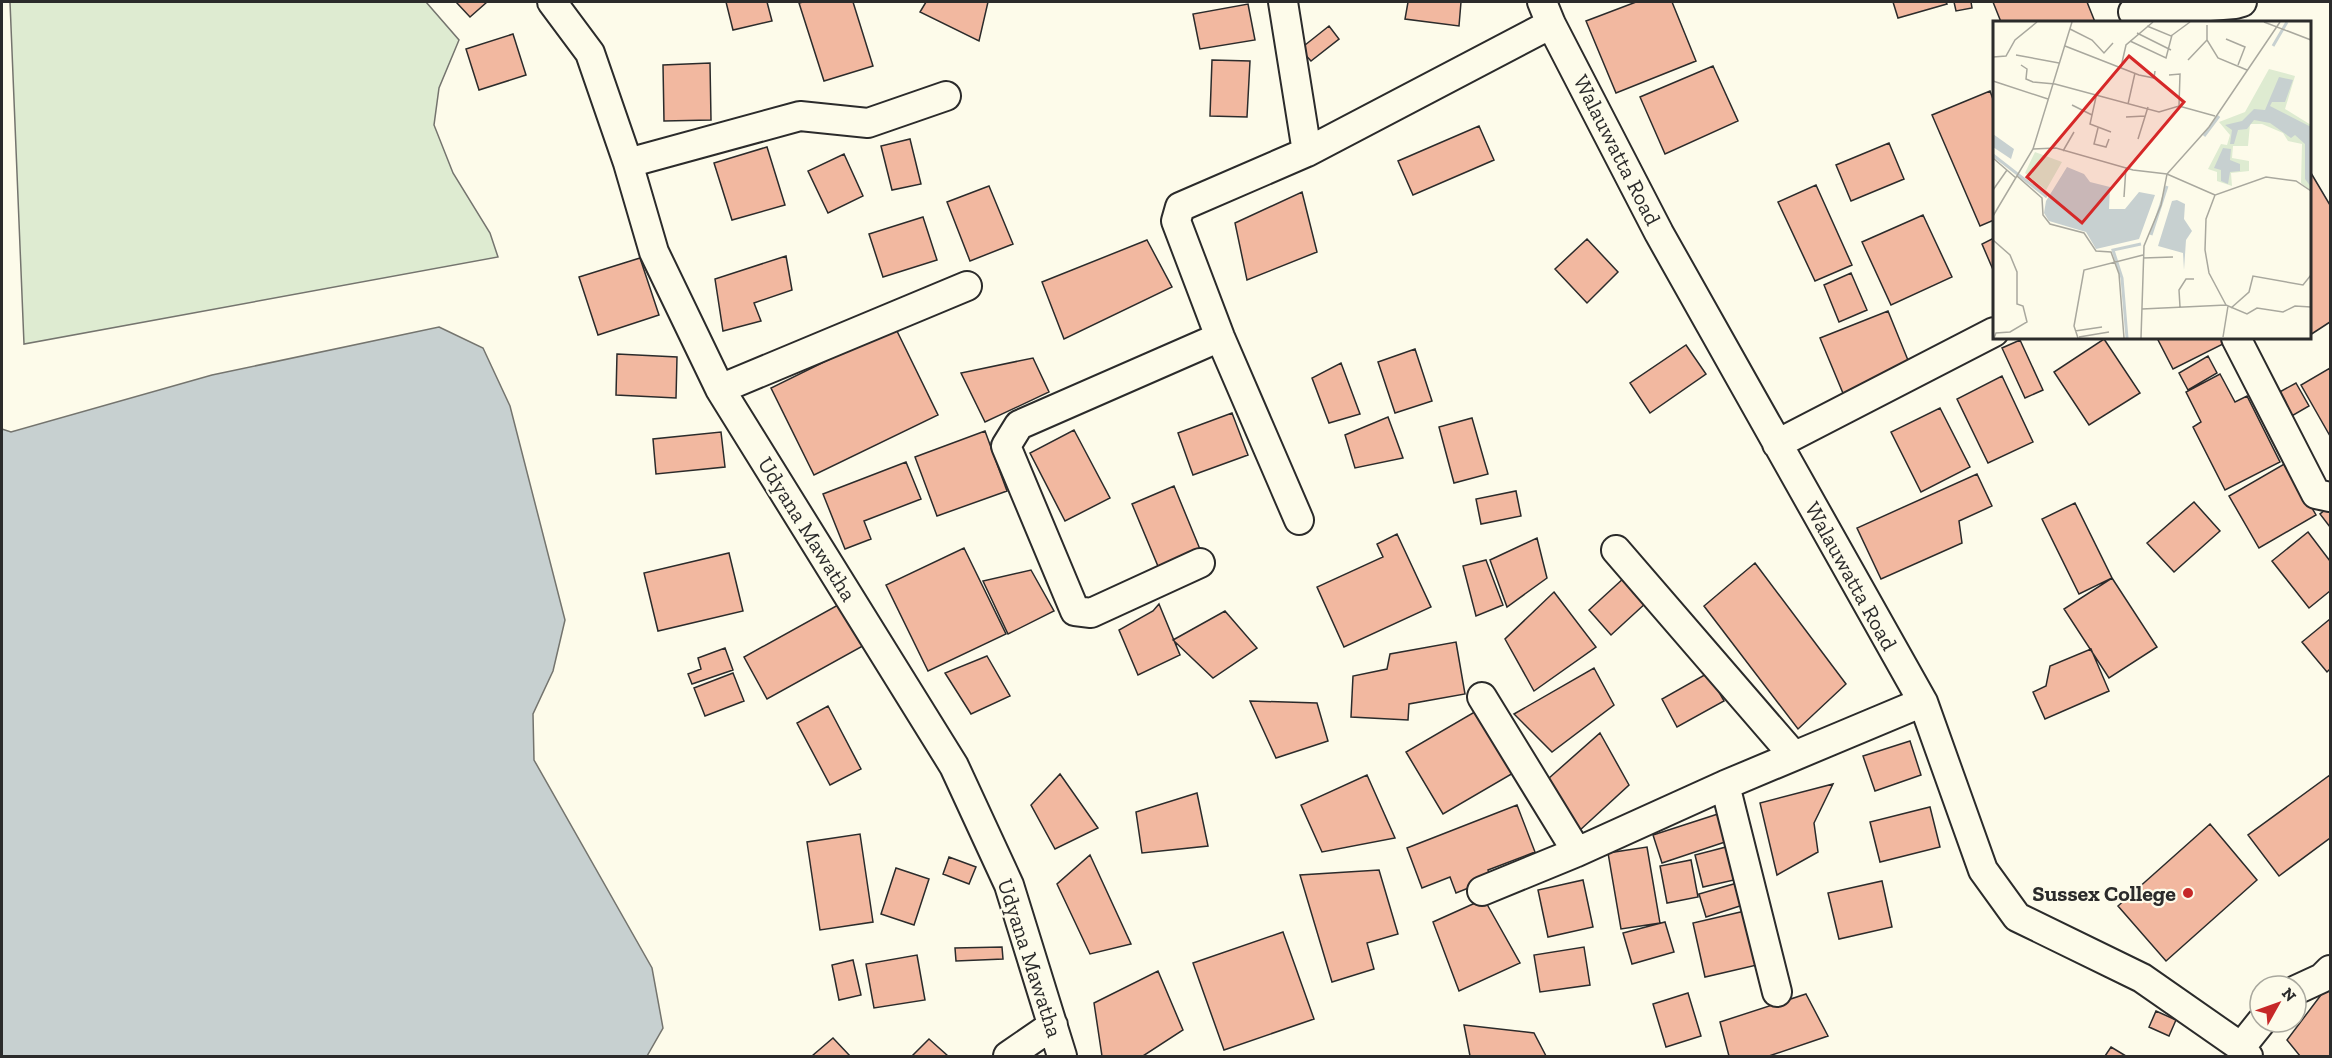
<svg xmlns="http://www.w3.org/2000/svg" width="2332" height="1058" font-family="'Zilla Slab',serif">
  <rect width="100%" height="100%" fill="#fdfbea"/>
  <path fill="#deebd1" stroke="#74746e" stroke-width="1.5" d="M10 2H426L459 40 439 88 434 125 453 173 490 233 498 257 24 344Z"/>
  <path fill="#c7d0d0" stroke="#74746e" stroke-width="1.5" d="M439 327 483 348 510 406 565 620 553 671 533 714 534 760 652 968 663 1028 647 1056H2V429L11 432 212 375Z"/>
  <path fill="#f2b8a0" stroke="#2b2b2b" stroke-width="1.5" d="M456 2H487L470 17Z
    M726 2H767L772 21 733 30Z
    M803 2H853L873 66 824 81 799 3Z
    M926 2H988L979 41 920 12Z
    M1408 2H1461L1459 26 1405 19Z
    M1636 2H1672L1696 61 1616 93 1586 21Z
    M1893 2H1946L1947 4 1898 18Z
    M1954 2H1971L1972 8 1956 11Z
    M1993 2H2087L2095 22H2001Z
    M1248 4 1255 40 1200 49 1193 14Z
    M1329 26 1339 39 1311 61 1300 49Z
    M513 34 526 75 479 90 466 49Z
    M1212 60 1250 61 1247 117 1210 116Z
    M710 63 711 120 664 121 663 65Z
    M1713 66 1738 121 1665 154 1640 97Z
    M1990 91 1994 102V220L1980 226 1932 115Z
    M1479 126 1494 160 1413 195 1398 161Z
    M910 139 921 184 892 190 881 146Z
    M1889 143 1904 179 1851 201 1836 165Z
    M767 147 785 205 732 220 714 163Z
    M844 154 863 196 828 213 808 171Z
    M2311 173 2330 205V322L2310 335V174Z
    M1816 185 1852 265 1815 281 1778 202Z
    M989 186 1013 244 970 261 947 202Z
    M1302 192 1317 252 1247 280 1235 223Z
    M1923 215 1952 277 1891 305 1862 242Z
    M923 217 937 260 883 277 869 234Z
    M1994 238V272L1982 244Z
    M1587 239 1618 272 1587 303 1555 269Z
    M1147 240 1172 287 1064 339 1042 282Z
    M786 256 792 290 754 303 761 321 723 331 715 279Z
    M640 258 659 315 598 335 579 277Z
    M1851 273 1867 310 1839 322 1824 285Z
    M1888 311 1912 370 1845 398 1820 338Z
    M895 327 938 415 814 475 771 388Z
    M2157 338H2222L2225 343 2173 369Z
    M2104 339 2140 393 2089 425 2054 372Z
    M2020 340 2043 390 2025 398 2002 348Z
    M1686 345 1706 374 1650 413 1630 383Z
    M1415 349 1432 401 1395 413 1378 362Z
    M617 354 677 357 676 398 616 395Z
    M2208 356 2217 373 2188 390 2179 373Z
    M1033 358 1049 392 985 422 961 373Z
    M1341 363 1360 414 1329 423 1312 378Z
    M2330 368V436L2301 385Z
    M2220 374 2235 402 2247 396 2280 462 2225 490 2193 427 2201 422 2186 392Z
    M2002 376 2033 442 1988 463 1957 399Z
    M2296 383 2309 406 2290 417 2276 394Z
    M1940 408 1970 467 1921 492 1891 432Z
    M1232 413 1248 455 1193 475 1178 433Z
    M1388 417 1403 458 1355 468 1345 435Z
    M1472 418 1488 474 1454 483 1439 427Z
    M1074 430 1110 498 1065 521 1030 453Z
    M985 431 1007 491 937 516 915 457Z
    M721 432 725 467 656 474 653 439Z
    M906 462 921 499 864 521 871 539 845 549 823 494Z
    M2286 463 2316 515 2259 548 2229 496Z
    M1977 474 1992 506 1959 521 1962 543 1881 579 1857 528Z
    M1174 486 1202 554 1160 571 1132 504Z
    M1516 491 1521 516 1481 524 1476 499Z
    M2194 502 2220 531 2174 572 2147 543Z
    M2075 503 2112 578 2079 594 2042 519Z
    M2330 506V527L2320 514Z
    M2308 532 2330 561V591L2309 608 2272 561Z
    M1397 534 1431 607 1344 647 1317 587 1383 557 1377 544Z
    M1537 538 1547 578 1507 607 1490 560Z
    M964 548 1006 634 928 671 886 585Z
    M729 553 743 611 658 631 644 573Z
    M1486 560 1503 605 1476 616 1463 566Z
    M1755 563 1846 684 1798 729 1704 606Z
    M1031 570 1054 611 1008 634 983 581Z
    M1625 577 1647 602 1611 635 1589 610Z
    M2112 578 2157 647 2109 678 2064 609Z
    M1554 592 1596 647 1534 691 1505 639Z
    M847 600 870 642 767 699 744 657Z
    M1159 604 1180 655 1138 675 1119 630 1153 611Z
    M1225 611 1257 648 1213 678 1173 640Z
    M2330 619V669L2327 672 2302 642Z
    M1456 642 1465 694 1409 704 1408 720 1351 717 1353 676 1387 669 1390 654Z
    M725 648 733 670 692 684 688 674 701 669 698 658Z
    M2091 649 2109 691 2045 719 2033 692 2046 686 2050 666Z
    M987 656 1010 696 971 714 945 673Z
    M1594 668 1614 705 1552 752 1514 714Z
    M733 673 744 701 705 716 694 688Z
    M1708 673 1724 701 1677 727 1662 699Z
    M1250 701 1317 703 1328 741 1276 758Z
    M828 706 861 769 830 785 797 723Z
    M1478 710 1515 772 1443 814 1406 752Z
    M1600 733 1629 785 1579 831 1540 786Z
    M1910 741 1921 775 1875 791 1863 756Z
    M1060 774 1098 828 1055 849 1031 805Z
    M1367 775 1395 838 1322 852 1301 805Z
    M2330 775V838L2279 876 2248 835Z
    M1833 784 1814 823 1818 852 1777 875 1760 803Z
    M1197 793 1208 846 1142 853 1136 812Z
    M1517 805 1535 852 1488 870 1491 879 1456 893 1450 877 1422 888 1407 848Z
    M1930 807 1940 847 1880 862 1870 822Z
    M1721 813 1731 840 1662 863 1653 835Z
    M2210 824 2257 880 2166 961 2118 906Z
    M860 834 873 922 820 930 807 842Z
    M1647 847 1660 923 1621 929 1608 853Z
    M1726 847 1734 880 1703 887 1695 855Z
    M1090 855 1131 944 1090 954 1057 884Z
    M949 857 976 867 969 884 943 874Z
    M1691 860 1698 897 1667 903 1660 866Z
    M896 868 929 879 914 925 881 914Z
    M1379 870 1398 934 1367 943 1374 969 1332 982 1300 875Z
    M1583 880 1593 927 1548 937 1538 890Z
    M1882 881 1892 927 1839 939 1828 893Z
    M1737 883 1743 905 1706 917 1699 894Z
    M1484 899 1520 963 1459 991 1433 922Z
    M1745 911 1757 965 1705 977 1693 923Z
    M1665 922 1674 952 1632 964 1623 933Z
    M1283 932 1314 1019 1224 1050 1193 963Z
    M1002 947 1003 959 956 961 955 948Z
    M1584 947 1590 985 1540 992 1534 955Z
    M917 955 925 1000 874 1008 866 964Z
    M853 960 861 995 839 1000 832 965Z
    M1158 971 1183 1030 1143 1056H1102L1094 1003Z
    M2330 983V1056H2300L2287 1040Z
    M1688 993 1701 1036 1666 1047 1653 1004Z
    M1806 994 1828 1036 1769 1056H1729L1720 1022Z
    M2156 1011 2176 1020 2169 1036 2149 1027Z
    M1464 1025 1534 1033 1546 1056H1470Z
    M833 1038 850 1056H812Z
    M929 1039 948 1056H912Z
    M2111 1047 2126 1056H2105Z"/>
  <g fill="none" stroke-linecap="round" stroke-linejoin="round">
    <defs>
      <path id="street" d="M552 2 590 53 628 163 654 252 720 389 954 766 1009 885 1062 1056
        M1283 2 1307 152
        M1542 2 1551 24 1659 233 1923 702 1983 870 2017 917 2142 978 2241 1047 2248 1056
        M2133 12 2235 4 2242 2
        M628 163 800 116 868 123 946 96
        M2236 338 2316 494 2330 497
        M720 389 967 286
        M1777 444 1994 332
        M1299 520 1220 337 1176 221 1180 207 1307 152 1551 24
        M1616 550 1794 756
        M1200 563 1091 613 1075 611 1006 446 1019 425 1220 337
        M1482 697 1577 852
        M1725 785 1777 992
        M1482 891 1577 852 1725 785 1923 702
        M2296 990 2322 978 2330 970
        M2241 1047 2261 1022
        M1008 1056 1053 1025"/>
    </defs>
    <use href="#street" stroke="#2b2b2b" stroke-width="32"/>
    <use href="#street" stroke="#fdfbea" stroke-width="28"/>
  </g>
  <circle fill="#c62828" stroke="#fdfbea" stroke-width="2" cx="2188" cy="893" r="6"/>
  <g text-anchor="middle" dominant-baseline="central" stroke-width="4.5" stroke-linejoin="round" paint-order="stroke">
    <g font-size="22" fill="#2b2b2b" stroke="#fdfbea">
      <text transform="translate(1617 150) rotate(63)">Walauwatta Road</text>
      <text transform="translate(807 529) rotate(58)">Udyana Mawatha</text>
      <text transform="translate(1851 576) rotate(61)">Walauwatta Road</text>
      <text transform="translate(1030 958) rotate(72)">Udyana Mawatha</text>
    </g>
    <g font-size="22" font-weight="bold" fill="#2b2b2b" stroke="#fdfbea" text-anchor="end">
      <text x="2176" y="893">Sussex College</text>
    </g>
  </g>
  <g transform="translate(1993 21)">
    <rect width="318" height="318" fill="#fdfbea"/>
    <path d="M276 48 302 55 292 88 318 104V170L308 162 309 123 295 120 290 112 269 103H257L255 125H240L239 137 256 140V150L238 152 239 165 224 160V151L215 148 228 123 234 124 237 114 226 101 252 91ZM42 131 69 141 53 169 32 152Z" fill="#deebd1"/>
    <path d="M286 56 300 59 292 81H279L277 85 318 106V166L312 158V123L302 114 298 117 277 102 261 99 254 108 245 109 241 123H237L239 109 232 104 249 100 261 88 272 89ZM0 113 21 128 18 138 0 126ZM230 127 238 128 237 139 247 143V150L237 151 235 163 228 160V149L221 147ZM74 146 91 153 97 161 117 166 116 188H132L146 171 162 174 146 218 103 228 93 211 56 200 51 192 53 180ZM184 179 192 183 191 198 199 210 193 219 191 249 190 232 165 225 179 180Z" fill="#c7d0d0"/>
    <path fill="none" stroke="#c7d0d0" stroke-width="3" d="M280 25 294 1M211 115 226 95M0 134 54 176M158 214 174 165M134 317 129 257 120 229 148 223"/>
    <path fill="none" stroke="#a9a89e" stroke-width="1.5" d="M271 1 318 19M214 4V19L225 37 254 49M154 5 178 15 197 1M77 8 99 19 111 32 120 22M144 12 178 29M233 18 252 26 245 44M137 20 173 37 179 14M72 25 146 54 161 57 162 50M23 34 66 42M0 36 13 35 22 19 44 1M195 39 214 19M28 44 34 48 33 58 40 61 62 63 166 91 186 85 222 95M128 46 133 24 160 1M176 54 187 53 186 85M0 60 55 78M103 76 97 103 118 111M135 83 142 52M79 84 99 94M133 96 152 95M105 107 101 123 113 126 116 118M145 118 155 86M40 128 63 127 140 149 174 153 222 174M70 130 81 111M0 137 23 157M24 155 49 177 50 194 57 203 91 212 103 230 118 231 126 253 131 317M0 169 14 149M131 176 133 146M0 195 40 128 79 1M0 219 17 234 24 251V283L30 285 34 301 17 311 3 312 1 317M150 237 180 236M233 284 216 252 212 229 213 198 222 174 273 156 303 160 318 170M187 286 186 269 193 258H201M238 287 256 271 260 255 310 264 318 254M149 288 233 284 254 293 264 287 290 291 302 285 318 286M82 310 109 306M86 316 116 311M230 316 235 285M85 317 81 305 91 249 150 234M148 317 151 225 168 184 174 153 216 106 287 1"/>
    <path fill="#d62828" fill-opacity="0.15" stroke="#d62828" stroke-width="3" d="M136 35 191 81 89 202 34 156Z"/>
    <rect width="318" height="318" fill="none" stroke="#2b2b2b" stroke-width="3"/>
  </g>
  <rect width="2332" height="1058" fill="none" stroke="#2b2b2b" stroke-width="6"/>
  <g transform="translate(2278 1004) rotate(50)"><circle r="28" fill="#fdfbea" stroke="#a9a89e" stroke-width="1.5"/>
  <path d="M0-4.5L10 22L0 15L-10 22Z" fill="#c62828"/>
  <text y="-9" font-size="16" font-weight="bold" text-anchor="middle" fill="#2b2b2b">N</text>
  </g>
</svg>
